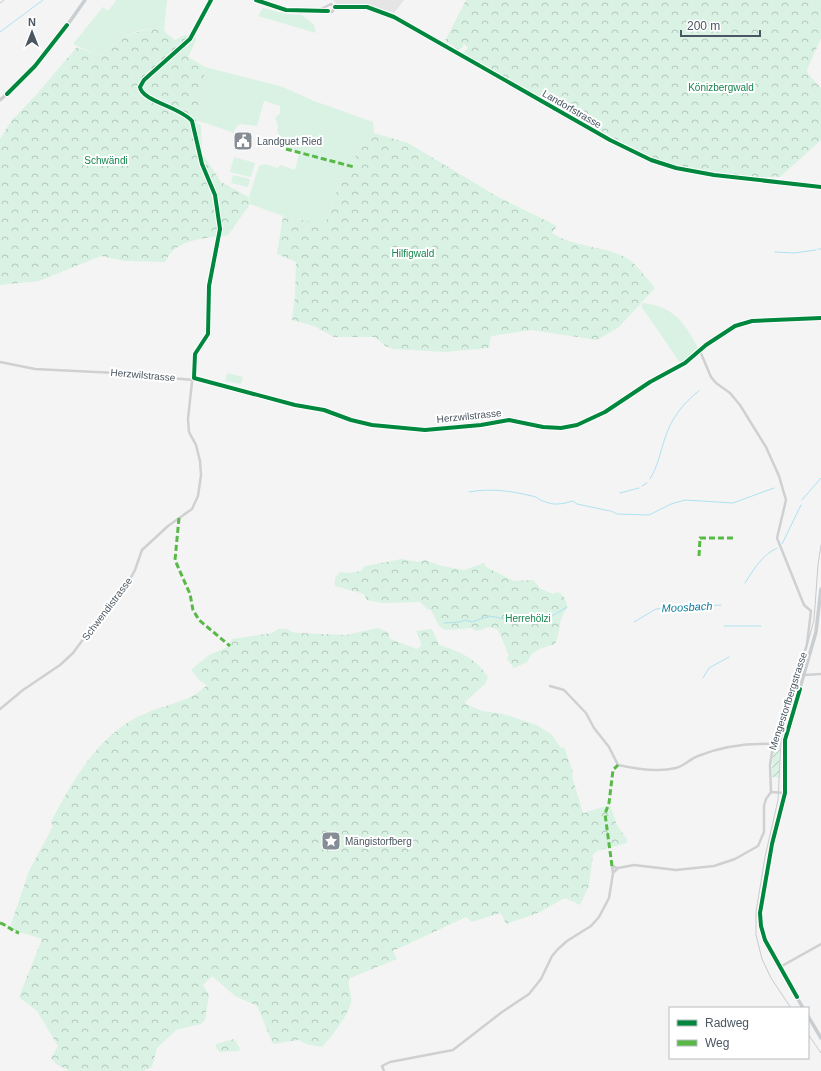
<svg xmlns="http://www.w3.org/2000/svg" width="821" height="1071" font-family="Arial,sans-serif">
  <defs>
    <pattern id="forest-crowns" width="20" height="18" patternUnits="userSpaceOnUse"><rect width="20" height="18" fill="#d9f2e3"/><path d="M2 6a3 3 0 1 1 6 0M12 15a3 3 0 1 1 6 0" fill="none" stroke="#b2c7bb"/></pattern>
    <pattern id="garden-furrows" width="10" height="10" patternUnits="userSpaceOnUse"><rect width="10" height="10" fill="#d9f2e3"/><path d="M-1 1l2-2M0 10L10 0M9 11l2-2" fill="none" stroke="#b2c7bb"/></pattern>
  </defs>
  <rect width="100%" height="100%" fill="#f4f4f4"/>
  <path fill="#e6e5e6" d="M333 0H404L394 13 366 4H337Z"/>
  <path fill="#d9f2e3" d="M115 0H167L164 29C136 26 120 38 100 56L73 44 103 7 108 11 116 1Z
    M263 8 286 14 302 15 314 25 316 33 258 16Z
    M205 67 283 87 314 101 373 122 374 133C349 160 335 190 325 226L283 216 250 204V194L259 166 265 164 278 168 280 165 295 170 299 154 290 149 277 132 278 125 275 118 280 113V106L264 101 257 126 240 124 236 127 234 133 196 120 204 82Z
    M234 157 255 163 251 177 230 172Z
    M233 175 250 179 248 187 231 183Z
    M643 303C667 306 679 315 692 337 694 341 698 346 698 350L681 364 641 306Z
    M227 373 243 377 241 384 225 381Z"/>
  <path fill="url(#forest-crowns)" d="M466 0H821V38L807 70 808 74 821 88V140L780 177C771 175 762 179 753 178 716 173 681 169 646 156L468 56 463 53 468 48 467 46 463 44V47L459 50 445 41Z
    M155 28 164 29 166 33 175 40 185 35 197 38 188 57 205 67 204 82 196 120 197 124 201 125 202 153 221 182 249 197 250 204 228 235C204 239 176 238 165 262L125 261 101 256 39 281 0 285V139L11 121 36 95 77 47 100 56C122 36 126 34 155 28Z
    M374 133 408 143 498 197 557 226 552 233C573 247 603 246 625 257 634 261 648 280 655 288L619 327 597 340 531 330 491 336 489 348 446 352 393 349 385 346 375 337H334L314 326 292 320 295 296 296 262 277 254 283 216 325 225C336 189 348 161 374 133Z
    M402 559 418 562 425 560 442 566 464 570 484 563 486 567 514 581 533 580 541 589 553 594 558 592C564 595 567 601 567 608 557 621 562 629 555 644L539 649 531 655 527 662 514 668 507 659 509 655 498 630C486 624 486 629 476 631L472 628 445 630 439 626 431 610 427 609 420 602 383 603 367 600 364 594 335 586V578L340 572 350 573 361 571 365 566Z
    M378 628 388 632 390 639 417 649 422 645 416 631 432 629 439 645C453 649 473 657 482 669 484 672 485 674 488 676L486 683 465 702 466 704 482 711 503 714 537 725 552 735 561 748 564 747 573 772 572 776 583 813 610 805 617 825 627 839V843L597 851 593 854 589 886 580 905 565 898 538 913 506 924 501 913 472 922 466 917 393 951 397 959 350 978C346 987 353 993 351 1002 349 1015 331 1037 322 1047L306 1044 299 1040 273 1044 257 1006 235 996 212 976 203 985 209 995 205 1020 201 1024 176 1030 173 1033 157 1048 152 1067 143 1071H69L56 1064 51 1058 58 1046 37 1011 19 997 42 939 16 931 10 927 29 871 53 826 51 822C73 779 102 729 149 712 168 704 192 701 207 685L200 681 191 670 209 655 228 647 232 639 272 633 278 629H287L292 632 300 633 346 635Z
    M234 1039 240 1048 239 1051 220 1052 216 1048V1044Z"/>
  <path fill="url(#garden-furrows)" d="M785 719 780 746 779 778 772 777 773 751Z"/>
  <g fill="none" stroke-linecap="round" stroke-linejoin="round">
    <path stroke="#aee2f0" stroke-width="1" d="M0 32 43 0
      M818 249H821
      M775 252 794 253 816 250
      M650 479C658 466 660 453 665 438 671 419 683 403 699 391
      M642 486 647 483
      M469 492C490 488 512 491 532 496 536 496 539 500 543 501 554 506 562 504 573 501L577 504 610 511
      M620 493 639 488
      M802 500 821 478
      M611 511 617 514 649 515 671 504 685 500 733 503 774 488
      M782 544 801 505
      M745 583C754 569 762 555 777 548
      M634 622 656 609 721 605
      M444 623 460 622 465 620 472 622 489 616 495 617 523 623 538 617 552 616 567 607
      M724 626H761
      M703 678 709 668 729 657"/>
    <path stroke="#ced0d2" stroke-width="2.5" d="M256 0C270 7 285 11 300 12 311 12 321 10 332 12L335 7
      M331 4 335 7H367L394 17 610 140 651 160 676 168 714 175 821 187
      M321 9 331 4
      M0 362 35 369 116 373 193 380
      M194 378 295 405 324 410 351 420 372 425 425 430 481 425 509 420 543 427 561 428 577 425 605 412 650 382 685 363 706 345 735 326 752 321 821 318
      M804 675 821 674
      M550 686 564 690 586 713 594 728 609 747 618 765C636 769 659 772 676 768 684 766 690 759 698 756 723 746 746 743 774 744
      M0 709 23 690 60 665 73 653 98 619 125 588 135 570 142 550 168 526 192 509 198 496 201 475 200 461 196 445 189 432 188 419 195 354 208 334 209 286 220 229 215 195 202 164 192 121C180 107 142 101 140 87L144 80 190 39 211 0
      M771 792 785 793
      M613 873 612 866 617 868
      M780 967 821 944
      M384 1071 382 1066 390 1062 453 1050 502 1012 529 994 541 979 552 956 558 949 567 941 591 926 599 917 609 898 613 873 618 868 634 865 676 870 714 866 735 859 758 846 764 832V806L766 799 771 792 770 765 773 746 787 711 807 644 811 611 804 605 777 538 786 500 779 476 766 447 740 405 730 393 716 383 711 377 700 351"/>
    <path stroke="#caced1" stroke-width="3.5" d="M0 100C34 73 60 36 85 0
      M803 1008 767 945 762 930 760 913 772 844 785 793V740L816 632 821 589
      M808 1016 821 1038"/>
    <path stroke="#c9cacc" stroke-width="1" d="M0 3 4 0
      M791 1008 771 978 762 959 756 935V912L765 857 778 800 781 740 814 620 818 565 821 545
      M808 1034 821 1053"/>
    <path stroke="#58b947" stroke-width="3" stroke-dasharray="6 3" stroke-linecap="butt" d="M286 149 354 167
      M179 518 175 560 190 594 193 610 199 620 230 646
      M699 556 700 538H735
      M612 866 605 814 609 803 613 770 618 765
      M0 923C7 925 12 931 19 933"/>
    <defs>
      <path id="cycleway" d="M211 0 190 39 144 80 140 87C142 101 180 107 192 121L202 164 215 195 220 229 209 286 208 334 195 354 194 378 295 405 324 410 351 420 372 425 425 430 481 425 509 420 543 427 561 428 577 425 605 412 650 382 685 363 706 345 735 326 752 321 821 318
        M256 0 286 10 328 11
        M335 7H367L394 17 610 140 651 160 676 168 714 175 821 187
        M7 94 35 66 67 25
        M797 997 765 940 761 926 760 913 772 844 785 793V740L800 689"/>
    </defs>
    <use href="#cycleway" stroke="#fff" stroke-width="6"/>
    <use href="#cycleway" stroke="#00873e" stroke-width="4"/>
  </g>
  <defs>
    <symbol id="civic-square" viewBox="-11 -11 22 22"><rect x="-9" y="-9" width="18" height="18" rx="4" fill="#868d94" stroke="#fff"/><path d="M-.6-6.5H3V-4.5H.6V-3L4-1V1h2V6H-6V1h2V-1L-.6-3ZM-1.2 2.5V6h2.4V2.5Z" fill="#fff"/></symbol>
    <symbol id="sight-square" viewBox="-11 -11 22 22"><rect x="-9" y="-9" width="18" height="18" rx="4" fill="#868d94" stroke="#fff"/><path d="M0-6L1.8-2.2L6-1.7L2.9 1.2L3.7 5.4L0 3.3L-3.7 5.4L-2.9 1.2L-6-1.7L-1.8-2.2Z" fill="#fff"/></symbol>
  </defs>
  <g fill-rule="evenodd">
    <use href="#civic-square" x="232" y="130" width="22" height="22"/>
    <use href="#sight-square" x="320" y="830" width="22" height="22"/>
  </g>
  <g text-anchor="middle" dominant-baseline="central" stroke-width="4" stroke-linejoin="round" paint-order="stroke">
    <g font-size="10" fill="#17864f" stroke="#fff">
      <text x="721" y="87">Könizbergwald</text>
      <text x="106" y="160">Schwändi</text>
      <text x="413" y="253">Hilfigwald</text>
      <text x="528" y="618">Herrehölzi</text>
    </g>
    <g font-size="10" fill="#4a5661" stroke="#fff">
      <text transform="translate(572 109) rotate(30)">Landorfstrasse</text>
      <text transform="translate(143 375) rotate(5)">Herzwilstrasse</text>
      <text transform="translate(469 416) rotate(-6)">Herzwilstrasse</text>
      <text transform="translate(107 609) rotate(-53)">Schwendistrasse</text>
      <text transform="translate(788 701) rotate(-72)">Mengestorfbergstrasse</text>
    </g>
    <g font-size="10" fill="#4a5661" stroke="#fff" text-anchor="start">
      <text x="257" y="141">Landguet Ried</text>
      <text x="345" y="841">Mängistorfberg</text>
    </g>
    <g font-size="11" font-style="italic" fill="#0c7c9b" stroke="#fff">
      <text transform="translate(687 607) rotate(-3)">Moosbach</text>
    </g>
  </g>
  <rect x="669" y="1007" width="140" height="52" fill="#ffffff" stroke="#b7bbc0"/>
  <rect x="677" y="1020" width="20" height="6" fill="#00873e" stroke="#b7bbc0"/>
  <text x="705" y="1027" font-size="12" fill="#4a5661">Radweg</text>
  <rect x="677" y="1040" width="20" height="6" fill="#58b947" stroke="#b7bbc0"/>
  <text x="705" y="1047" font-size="12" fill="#4a5661">Weg</text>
  <g transform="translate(32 32)" stroke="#ffffff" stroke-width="3" paint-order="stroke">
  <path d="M0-3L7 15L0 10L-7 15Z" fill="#4a5661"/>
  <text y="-6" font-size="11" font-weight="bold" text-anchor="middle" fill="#4a5661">N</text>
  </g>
  <path d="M681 30v6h79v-6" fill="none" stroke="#4a5661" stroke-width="2"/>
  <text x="687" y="30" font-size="12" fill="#4a5661" stroke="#ffffff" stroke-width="3" paint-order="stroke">200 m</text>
</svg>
